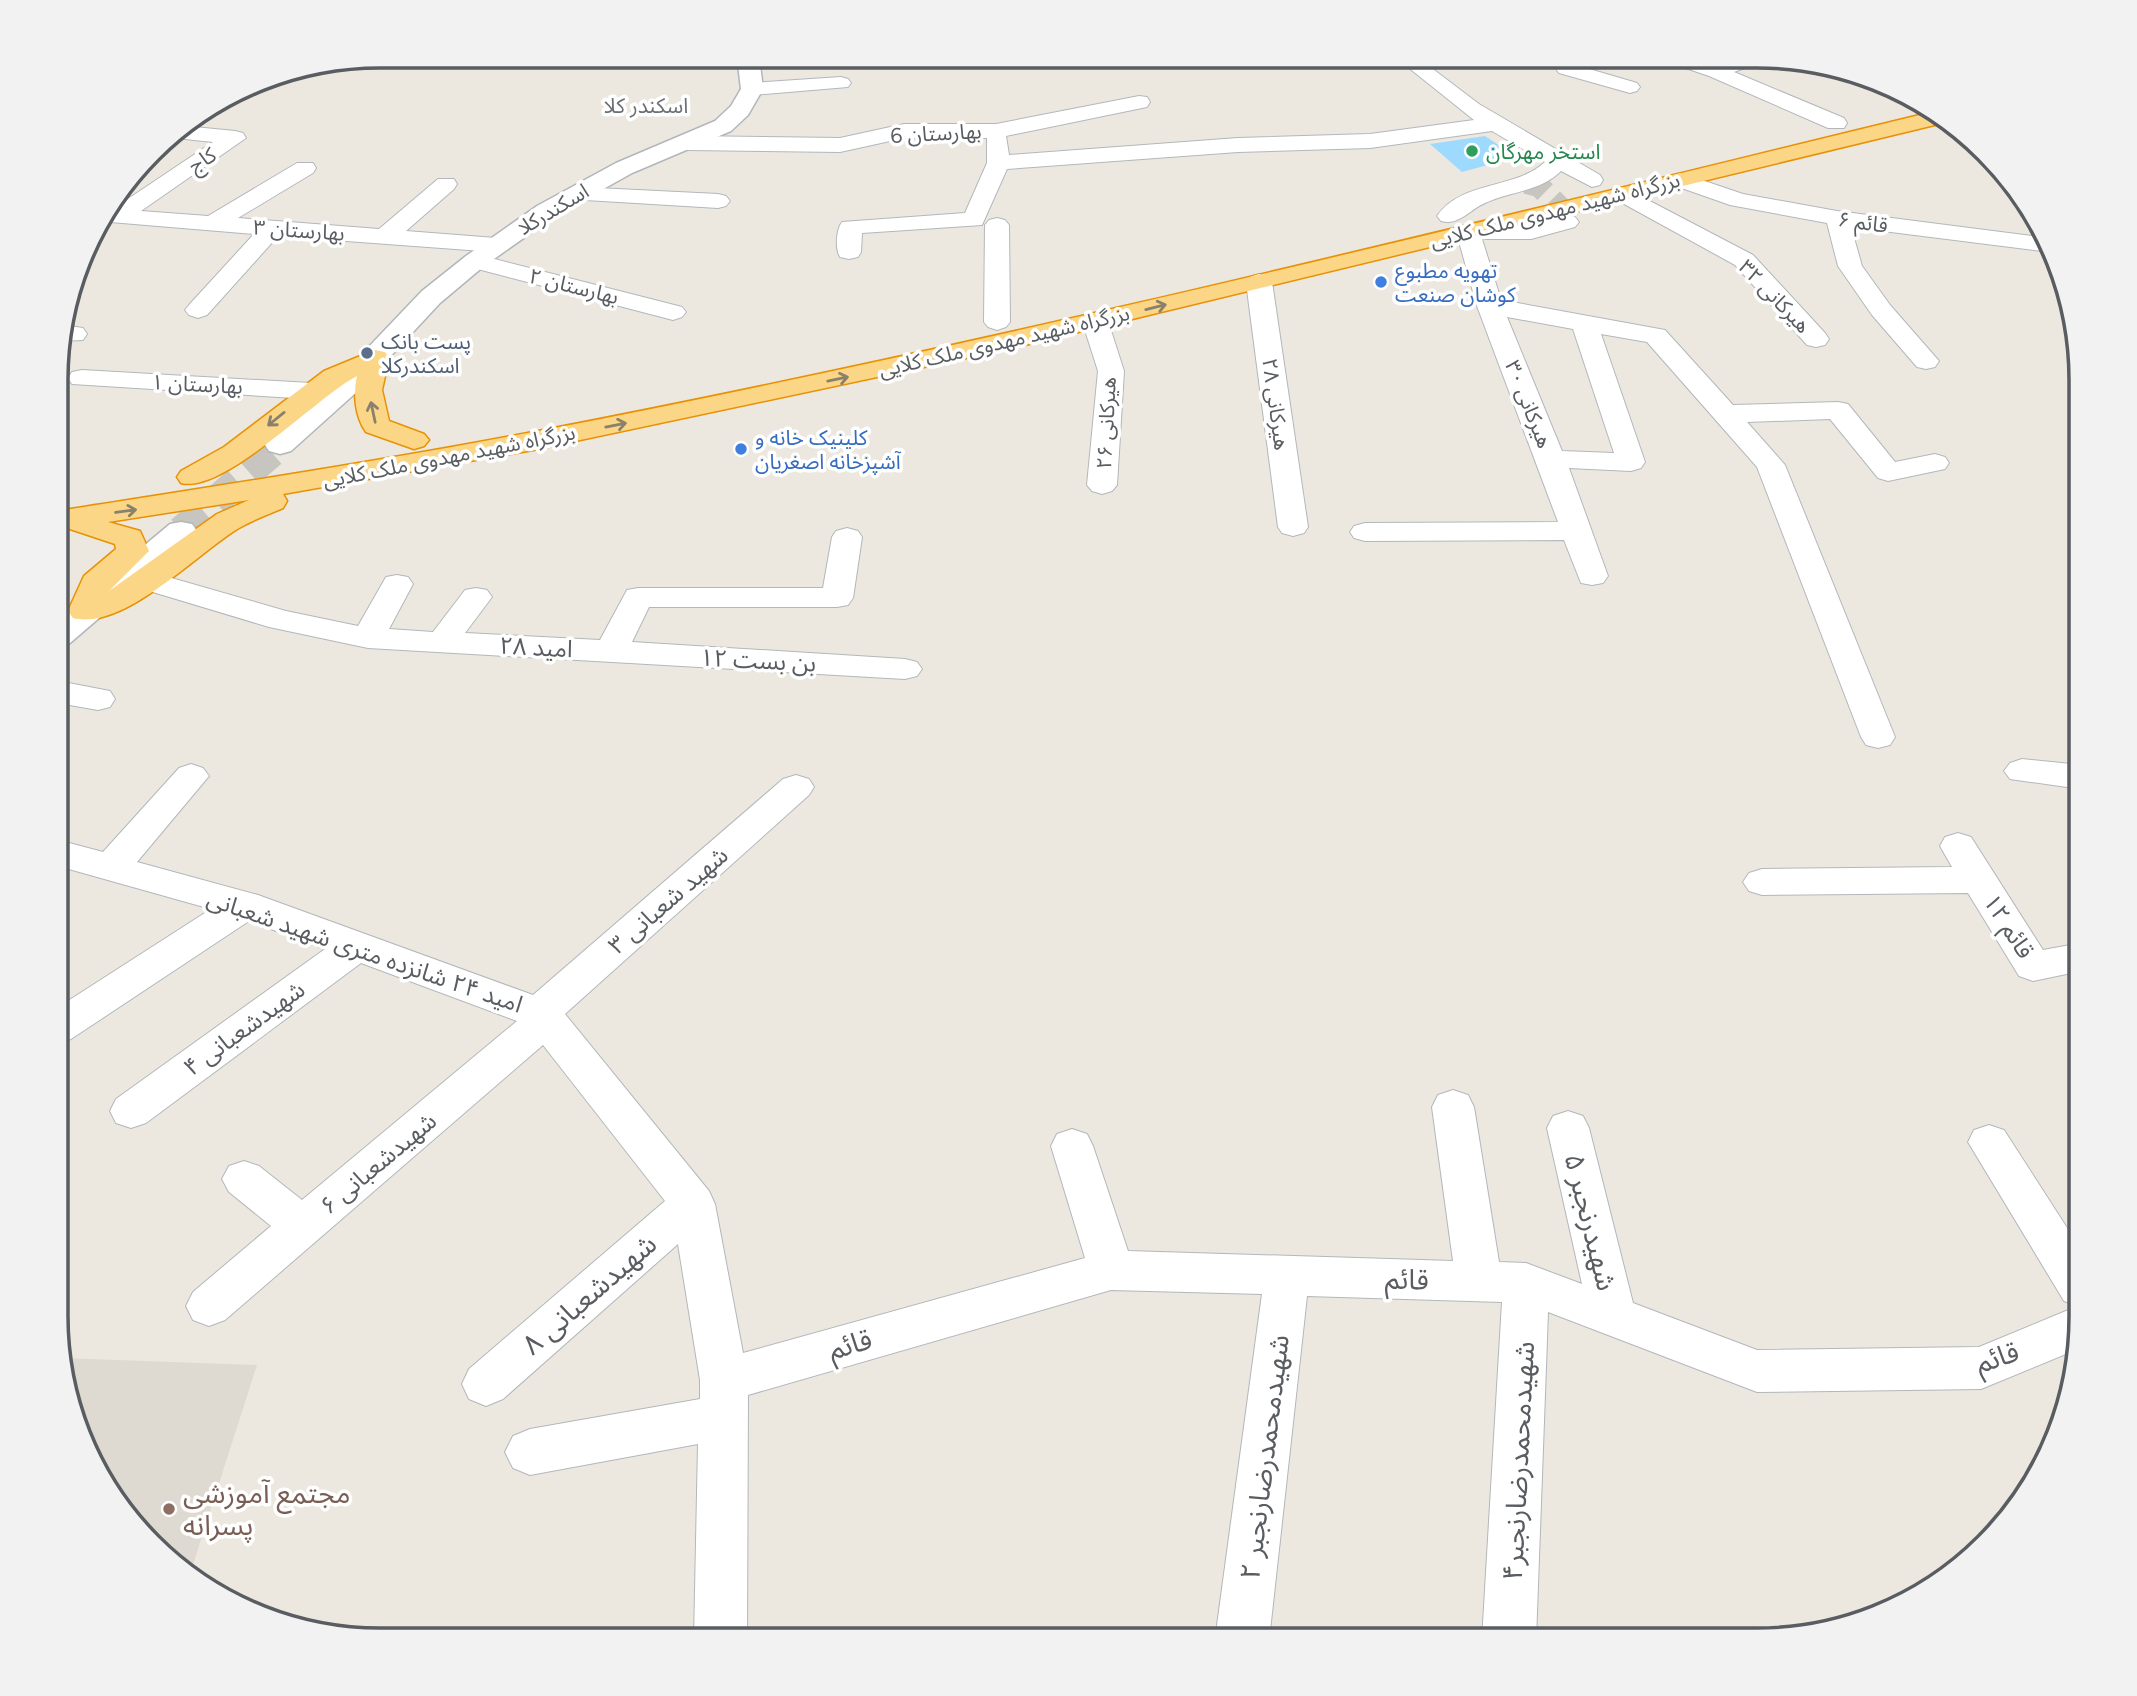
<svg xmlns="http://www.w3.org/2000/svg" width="2137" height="1696" font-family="Figtree,'Noto Sans Arabic',sans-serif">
  <rect width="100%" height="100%" fill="#ece8e0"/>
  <path fill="#dedad1" d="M62 1358 257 1365 190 1574 166 1559 90 1460Z"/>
  <path fill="#9edafe" d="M1485 136 1517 157 1462 172 1430 144Z"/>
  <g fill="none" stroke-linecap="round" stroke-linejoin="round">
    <path stroke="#c7c5c0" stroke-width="22" stroke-dasharray="22 10" stroke-linecap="butt" d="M1526 183 1539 186 1567 214V222"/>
    <path stroke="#c7c5c0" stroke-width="30" stroke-dasharray="30 15" stroke-linecap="butt" d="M181 531 280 445"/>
    <defs>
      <path id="street" d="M1394 56 1417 57 1479 104 1600 175 1603 180 1600 185 1592 187 1561 171C1540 192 1510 191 1485 203 1469 210 1459 226 1441 221L1437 216C1462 180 1515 190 1545 162L1492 131 1370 148 1238 152 1007 169 982 225 862 233 861 252 858 257 849 259 840 257C835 249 836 230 842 222L965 213 987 163V138H904L840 152 688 150 680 148 677 143 680 138 688 136 840 138 904 124H996L1139 96 1147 97 1150 102 1147 107 1006 136 1009 155 1238 138 1370 134 1474 120Z
        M1566 57H1586L1579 66 1637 83 1640 87 1637 91 1630 93 1559 73 1556 69Z
        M1662 57H1691L1716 65 1738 57H1766L1763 61 1734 72 1844 118 1847 123 1844 128H1828L1709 76 1665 61Z
        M841 77 848 79 851 83 848 87 752 95 745 93 741 89 745 85 752 83Z
        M184 126 235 131 243 133 246 138 141 211 208 216 297 163H313L316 168 313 173 238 218 379 229 438 179H454L457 184 454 189 406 231 496 238 505 240 508 245 505 250 496 252 278 236 207 315 198 318 189 315 185 310 189 305 254 234 98 221 108 208 113 209 213 142 166 137Z
        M1681 173 1743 194 1837 211 2048 238 2051 252 1851 227 1862 266 1890 305 1939 361 1935 367 1926 369 1917 367 1872 315 1838 266 1827 223 1730 205 1673 185 1670 180 1673 175Z
        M577 187 718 194 726 196 730 201 726 206 718 208 569 199 565 194 569 189Z
        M1623 187 1753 255 1825 333 1829 339 1825 345 1816 347 1807 345 1735 265 1615 199 1611 194 1615 189Z
        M1567 215 1575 217 1579 222 1575 227 1531 239H1482L1501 300 1665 330 1733 405 1838 402 1848 404 1895 462 1935 454 1945 457 1949 463 1945 469 1888 481 1878 478 1830 419 1747 422 1785 465 1895 737 1890 745 1878 748 1866 745 1861 737 1757 467 1647 342 1601 334 1645 462 1641 468 1631 471 1569 468 1608 576 1603 583 1592 585 1581 583 1564 540 1365 541 1354 538 1350 532 1354 526 1365 523 1558 522 1477 306 1456 231 1460 226 1531 224ZM1507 317 1573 329 1614 453 1562 451Z
        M997 218 1005 220 1009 225 1010 322 1006 327 997 330 988 327 984 322 985 225 989 220Z
        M475 254 682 307 686 312 682 317 673 320 466 266 463 261 466 256Z
        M1259 274 1268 277 1272 282 1308 527 1304 533 1293 536 1282 533 1278 527 1246 282 1250 277Z
        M1095 313 1104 316 1108 321 1124 371 1117 485 1112 491 1102 494 1092 491 1087 485 1098 371 1082 321 1086 316Z
        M63 325 83 328 87 334 83 340 59 341Z
        M82 370 311 383 321 385 325 391 321 397 311 399 72 384 68 378 72 372Z
        M847 528 858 531 862 537 853 598 848 605 837 607H649L632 642 905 659 917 662 922 669 917 676 905 679 368 648 269 627 136 587 131 580 136 573 147 571 286 611 358 626 386 577 397 575 408 577 413 584 389 629 433 632 465 590 476 588 487 590 492 597 465 633 600 640 627 590 638 588H823L832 537 836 531Z
        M58 681 110 691 115 699 110 707 98 710 58 703Z
        M2022 759 2081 765V789L2010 779 2004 771 2010 763Z
        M191 764 203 768 209 776 137 862 258 895 533 995 783 779 796 775 809 779 814 787 809 795 565 1014 709 1191 715 1204 743 1353 1085 1258 1051 1146 1057 1134 1072 1129 1087 1134 1093 1146 1128 1251 1453 1261 1432 1107 1438 1095 1453 1090 1468 1095 1474 1107 1499 1262 1526 1263 1582 1284 1547 1128 1553 1116 1568 1111 1583 1116 1589 1128 1633 1303 1757 1350 1979 1347 2078 1306 2064 1301 1968 1142 1974 1130 1989 1125 2004 1130 2080 1248V1337L2078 1349 1981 1389 1757 1392 1548 1312 1536 1640H1482L1502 1302 1307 1296 1269 1640H1215L1262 1294 1111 1290 748 1395 747 1639H694L698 1444 530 1475 513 1468 505 1452 513 1436 530 1429 700 1399V1380L678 1244 503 1399 486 1406 469 1399 462 1384 469 1369 665 1201 543 1045 225 1320 209 1326 193 1320 186 1306 193 1292 271 1226 229 1192 222 1179 229 1166 244 1161 259 1166 302 1200 517 1021 361 963 146 1123 131 1128 116 1123 110 1111 116 1099 325 949 249 921 71 1039 57 1043V1008L211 909 58 866V840L103 852 179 768Z
        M1958 833 1971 837 2043 950 2081 943V971L2033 981 2019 976 1968 893 1762 895 1749 891 1743 882 1749 873 1762 869 1952 867 1940 846 1945 837Z"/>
      <path id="secondary" d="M737 56H759L763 89 748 115 731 131 632 173 555 216 484 266 440 303 360 389 291 451 280 454 269 451 265 445 269 439 340 377 422 291 466 256 537 206 616 163 715 121 731 106 741 89Z
        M181 522 192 524 197 531 192 538 70 643 58 646V618L170 524Z"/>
      <path id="highway" d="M1932 112 1947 122 1004 350 533 450 283 494 287 501 283 508C269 514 253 520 239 528 197 553 124 631 73 618L68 611 84 576 116 549 115 544 67 528 58 529V511C217 486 376 462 533 432 1003 342 1467 225 1932 112ZM249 500 217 514 109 591 149 551 140 531 108 522Z
        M375 350 385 352 389 358 382 390 389 421 424 434 429 440 424 446 414 449 366 432C355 417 353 393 357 376 315 398 224 494 181 483L177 477 181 471 224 447 324 371Z"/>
    </defs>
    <use href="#street" stroke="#b3b7bb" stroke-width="2"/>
    <use href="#secondary" stroke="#b2b6bb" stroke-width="3"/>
    <use href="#highway" stroke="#e99103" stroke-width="3"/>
    <use href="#street" fill="#fff" fill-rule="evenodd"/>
    <use href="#secondary" fill="#fff" fill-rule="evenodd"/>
    <use href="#highway" fill="#fbd687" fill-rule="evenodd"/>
  </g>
  <defs><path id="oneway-shaft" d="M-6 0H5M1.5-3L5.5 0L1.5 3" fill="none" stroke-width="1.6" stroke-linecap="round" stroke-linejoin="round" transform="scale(1.75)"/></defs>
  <g stroke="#8a816c">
    <use href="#oneway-shaft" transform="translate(1156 307) rotate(-14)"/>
    <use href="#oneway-shaft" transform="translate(838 379) rotate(-12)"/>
    <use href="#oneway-shaft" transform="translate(373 412) rotate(-102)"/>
    <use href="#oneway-shaft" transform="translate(276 419) rotate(141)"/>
    <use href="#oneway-shaft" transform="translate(616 425) rotate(-11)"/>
    <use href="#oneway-shaft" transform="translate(126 511) rotate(-8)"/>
  </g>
  <circle fill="#2e9e5b" stroke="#fff" stroke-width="2.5" cx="1472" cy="151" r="7"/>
  <g fill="#3f7fe0" stroke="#fff" stroke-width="2.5">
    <circle cx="1381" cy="282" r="7"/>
    <circle cx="741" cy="449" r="7"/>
  </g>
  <circle fill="#5c6f8a" stroke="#fff" stroke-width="2.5" cx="367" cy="353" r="7"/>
  <circle fill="#8d6e63" stroke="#fff" stroke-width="2.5" cx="169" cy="1509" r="7"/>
  <g text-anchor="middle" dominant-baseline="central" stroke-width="7" stroke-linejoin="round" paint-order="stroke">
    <g font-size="21" fill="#6a6f73" stroke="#fff">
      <text x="646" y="105">اسکندر کلا</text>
    </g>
    <g font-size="21" fill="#595d61" stroke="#fff">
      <text transform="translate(936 133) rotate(-3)">بهارستان 6</text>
      <text transform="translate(202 160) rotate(-34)">کاج</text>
      <text transform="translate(553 209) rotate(-31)">اسکندرکلا</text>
      <text transform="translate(1555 210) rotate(-14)">بزرگراه شهید مهدوی ملک کلایی</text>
      <text transform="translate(1863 222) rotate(8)">قائم ۶</text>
      <text transform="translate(299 230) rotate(4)">بهارستان ۳</text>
      <text transform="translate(574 286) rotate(14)">بهارستان ۲</text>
      <text transform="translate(1775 296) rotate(46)">هیرکانی ۳۲</text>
      <text transform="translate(1004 341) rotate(-13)">بزرگراه شهید مهدوی ملک کلایی</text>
      <text transform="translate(197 384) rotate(3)">بهارستان ۱</text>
      <text transform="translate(1276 404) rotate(82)">هیرکانی ۲۸</text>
      <text transform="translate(1529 404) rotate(68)">هیرکانی ۳۰</text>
      <text transform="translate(1106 423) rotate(-87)">هیرکانی ۲۶</text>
      <text transform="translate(449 456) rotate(-11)">بزرگراه شهید مهدوی ملک کلایی</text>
    </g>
    <g font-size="21" fill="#27864d" stroke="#fff" text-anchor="start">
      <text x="1486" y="151">استخر مهرگان</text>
    </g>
    <g font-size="21" fill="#366cbe" stroke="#fff" text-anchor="start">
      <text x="1395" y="270">تهویه مطبوع<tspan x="1395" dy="24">کوشان صنعت</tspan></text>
      <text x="755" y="437">کلینیک خانه و<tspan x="755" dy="24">آشپزخانه اصغریان</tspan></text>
    </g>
    <g font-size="21" fill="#4e5e75" stroke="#fff" text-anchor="start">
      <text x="381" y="341">پست بانک<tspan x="381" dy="24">اسکندرکلا</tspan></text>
    </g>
    <g font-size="24" fill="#595d61" stroke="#fff">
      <text transform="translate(536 647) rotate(3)">امید ۲۸</text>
      <text transform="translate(758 660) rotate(3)">بن بست ۱۲</text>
      <text transform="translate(668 900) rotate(-41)">شهید شعبانی ۳</text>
      <text transform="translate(2009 926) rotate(57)">قائم ۱۲</text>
      <text transform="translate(365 951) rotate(19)">امید ۲۴ شانزده متری شهید شعبانی</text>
      <text transform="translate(244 1028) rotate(-36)">شهیدشعبانی ۴</text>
      <text transform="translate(378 1163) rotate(-40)">شهیدشعبانی ۶</text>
    </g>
    <g font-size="28" fill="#595d61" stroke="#fff">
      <text transform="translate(1591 1222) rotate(76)">شهیدرنجبر ۵</text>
      <text transform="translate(1407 1279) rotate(2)">قائم</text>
      <text transform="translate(589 1294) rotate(-41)">شهیدشعبانی ۸</text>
      <text transform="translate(850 1344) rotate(-16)">قائم</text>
      <text transform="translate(1997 1357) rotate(-18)">قائم</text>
      <text transform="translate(1264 1457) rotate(-83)">شهیدمحمدرضارنجبر ۲</text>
      <text transform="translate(1518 1461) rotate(-87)">شهیدمحمدرضارنجبر۴</text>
    </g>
    <g font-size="28" fill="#785e54" stroke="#fff" text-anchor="start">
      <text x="183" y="1493">مجتمع آموزشی<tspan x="183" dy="32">پسرانه</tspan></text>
    </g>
  </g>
  <path d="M0 0H2137V1696H0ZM380 68H1757A312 312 0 0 1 2069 380V1316A312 312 0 0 1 1757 1628H380A312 312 0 0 1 68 1316V380A312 312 0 0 1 380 68Z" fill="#f2f2f2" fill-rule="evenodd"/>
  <path fill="none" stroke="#595d61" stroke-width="3.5" d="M380 68H1757A312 312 0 0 1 2069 380V1316A312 312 0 0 1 1757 1628H380A312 312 0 0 1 68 1316V380A312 312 0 0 1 380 68Z"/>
</svg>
